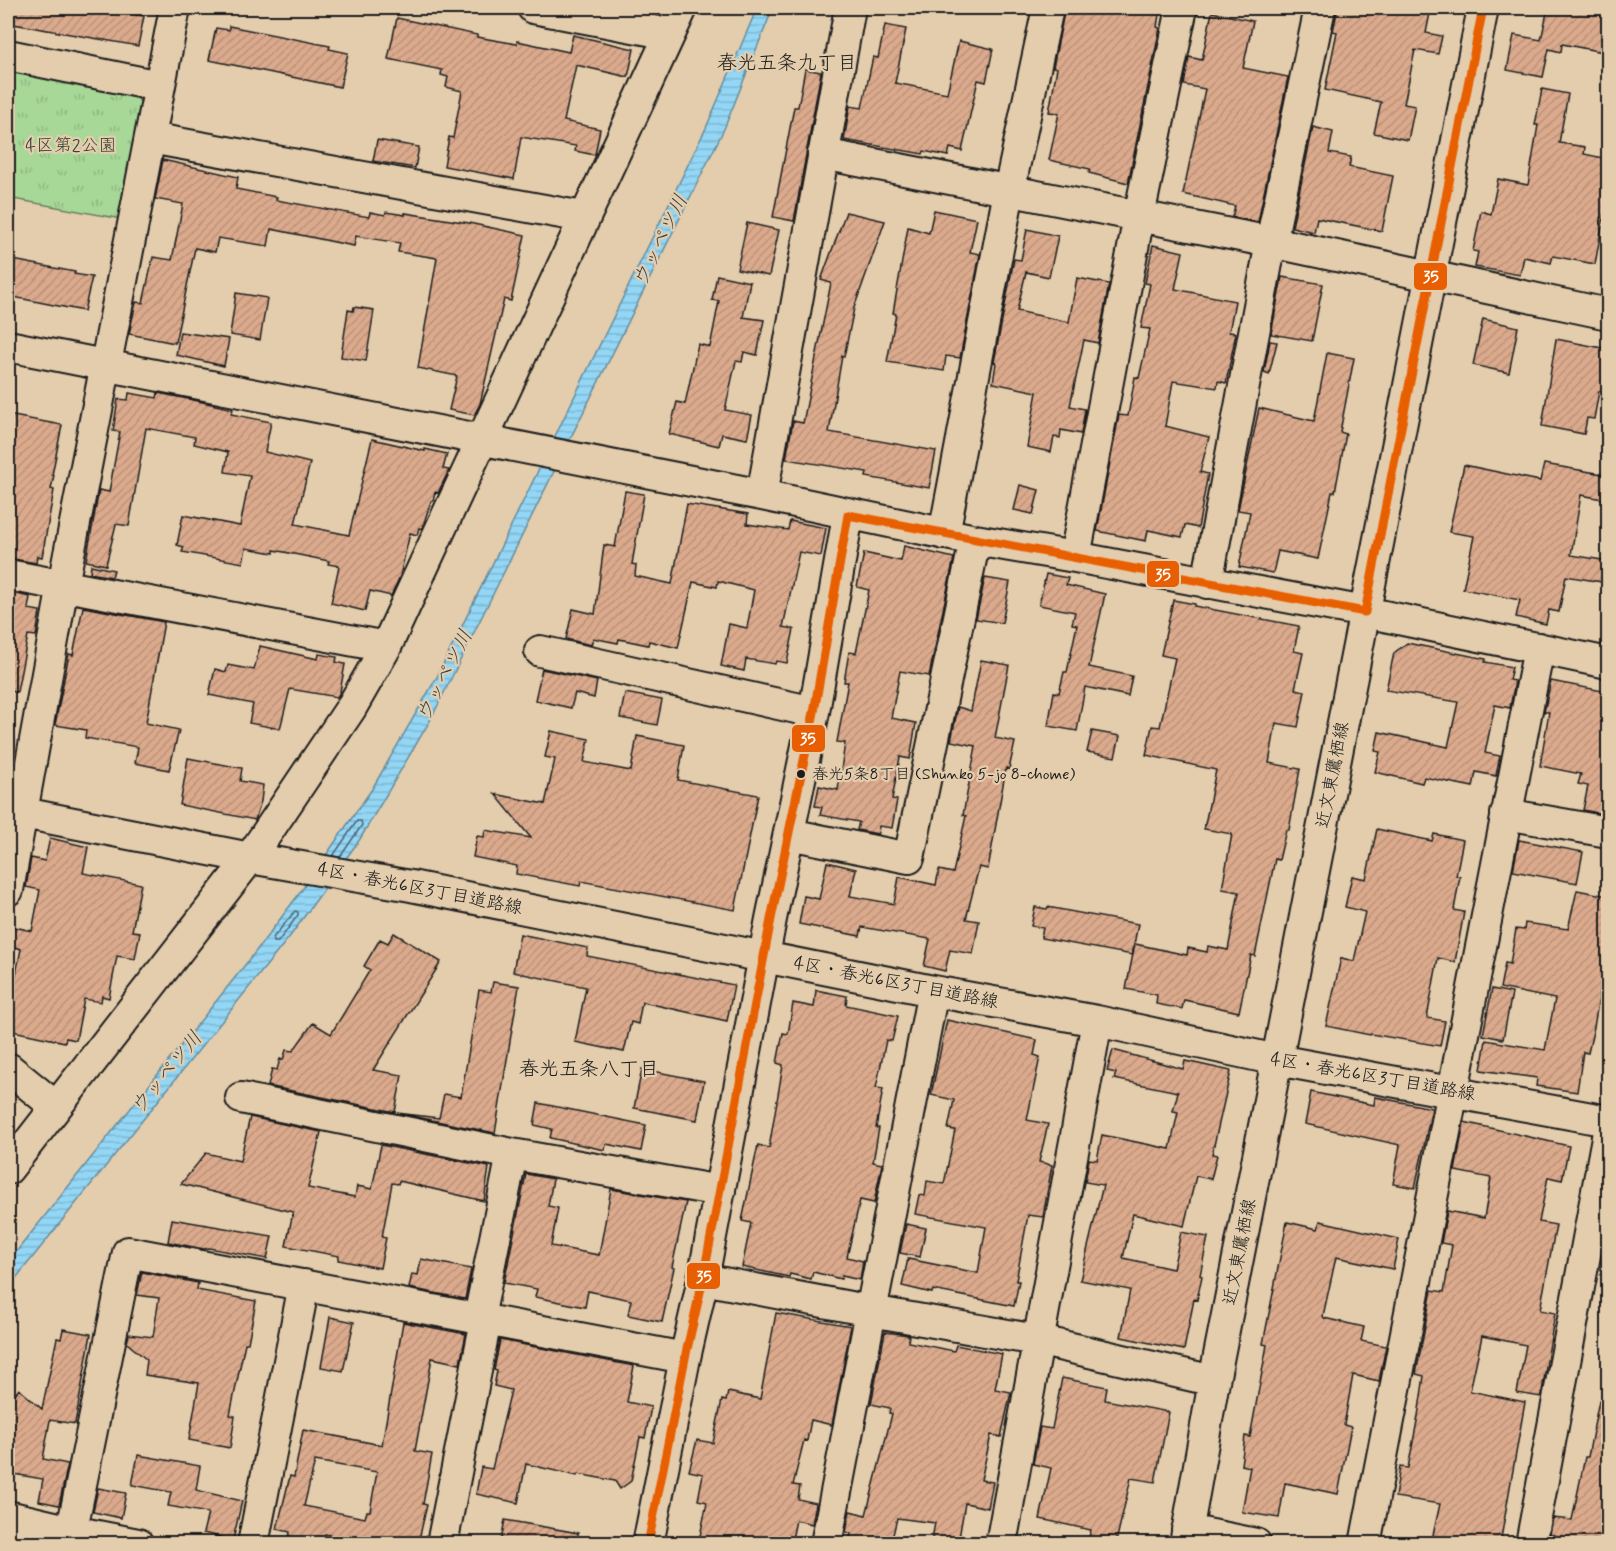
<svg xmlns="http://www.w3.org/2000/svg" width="1616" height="1551" font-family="Mynerve,'Klee One',sans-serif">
  <defs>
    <pattern id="park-tufts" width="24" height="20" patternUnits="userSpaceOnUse" patternTransform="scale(1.5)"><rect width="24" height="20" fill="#a7d898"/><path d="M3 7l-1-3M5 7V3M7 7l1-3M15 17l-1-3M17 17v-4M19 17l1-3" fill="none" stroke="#8fb982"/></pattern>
    <pattern id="water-rules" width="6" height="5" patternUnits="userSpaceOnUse" patternTransform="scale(1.5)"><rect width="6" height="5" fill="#93d6f5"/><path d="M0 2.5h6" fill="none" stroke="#7eb7d1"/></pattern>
    <pattern id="building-hatch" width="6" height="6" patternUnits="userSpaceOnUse" patternTransform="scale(1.5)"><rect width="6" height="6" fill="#dbaa8d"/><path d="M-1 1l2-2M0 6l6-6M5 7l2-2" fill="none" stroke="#bb9279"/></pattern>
  </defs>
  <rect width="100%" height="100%" fill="#e4cdad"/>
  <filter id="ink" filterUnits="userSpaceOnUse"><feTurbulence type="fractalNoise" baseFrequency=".0167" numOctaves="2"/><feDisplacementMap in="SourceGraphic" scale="12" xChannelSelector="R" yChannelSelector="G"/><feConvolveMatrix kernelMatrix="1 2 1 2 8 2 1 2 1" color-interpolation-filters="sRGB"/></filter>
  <g filter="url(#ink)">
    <path fill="url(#park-tufts)" stroke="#627a5a" stroke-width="1.5" d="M8 72 134 92 143 107 121 219 8 198Z"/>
    <path fill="url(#water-rules)" stroke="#638c9e" stroke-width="1.5" d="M757 8H773L724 129 431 719 360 839 291 935 8 1288V1262L253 955 299 894 372 789 437 677 706 128Z"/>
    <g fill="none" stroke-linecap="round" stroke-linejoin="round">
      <path stroke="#4c6673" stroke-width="1.5" d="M333 856 357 821H361L362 825 340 857
        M295 911 298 912V915L278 942H274L273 938Z"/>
    </g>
    <path fill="url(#building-hatch)" stroke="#1c1c1c" stroke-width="1.5" fill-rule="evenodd" d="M8 8H117L132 10 131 14 144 16 138 46 8 23Z
      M1065 8H1160L1157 27 1160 28 1128 183 1089 173 1090 169 1049 160 1059 113 1049 112 1057 68 1053 67Z
      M1338 8H1431L1426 33 1442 36 1438 54 1415 50 1404 104 1415 106 1408 140 1374 133 1381 102 1325 90 1337 32 1333 31Z
      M1548 8H1608V53L1562 44 1561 52 1549 49 1543 77 1507 70 1514 35 1541 40Z
      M1212 12 1253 21 1243 68 1288 77 1258 222 1232 217 1235 206 1183 194 1205 89 1184 85 1189 57 1202 60Z
      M397 18 477 35V37L517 44V41L569 52 573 35 634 49 628 77 576 65 564 121 600 129 595 155 575 151 576 146 521 137 514 179 444 166 449 137 453 138 462 91 446 87 448 77 441 75 442 70 388 59Z
      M885 25 906 29 895 83 947 93 959 41 993 49 986 82 978 80 962 151 950 148 948 156 924 151 923 154 844 140 850 106 862 108 873 57 878 58Z
      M229 26 330 46 329 49 348 53 340 87 209 60 216 28 229 30Z
      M805 69 821 72 794 221 773 217 794 107H798Z
      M1542 89 1568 94 1559 143 1585 147 1584 154 1608 159V194L1595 264 1553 256 1551 263 1524 257 1520 275 1475 267 1478 252 1473 251 1481 211 1491 214 1498 179 1528 185 1538 125H1535Z
      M1313 127 1333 132 1329 153 1351 157 1349 167 1393 176 1382 231 1317 218 1314 232 1292 227Z
      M377 140 419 147 415 168 373 161Z
      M163 160 238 177 236 189 277 197 276 200 369 217 370 212 385 215 386 212 405 215V213L469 223 525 235 511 301 504 299 480 404 474 415 449 410 457 376 418 368 437 258 398 252 400 243 356 236 354 246 271 229 268 246 218 238 215 252 195 248 175 343 129 334 136 302 143 303 153 257 172 260 183 204 155 199Z
      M934 210 977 219 970 252 980 254 960 358 946 356 944 371 887 362 896 314 893 313 908 227 929 233Z
      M846 212 885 221 854 308 844 357 842 356 829 432 936 451 929 488 866 477 867 472 786 459 793 421 803 423 831 283 821 280Z
      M747 223 779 230 769 276 737 269Z
      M1027 229 1058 236 1049 277 1026 272 1017 311 1069 322 1077 278 1109 284 1098 343 1084 340 1070 406 1085 409 1081 434 1061 430 1060 438 1054 437 1051 452 1027 447 1037 392 993 383 996 363 994 362 1014 259 1021 260Z
      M1153 245 1183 252 1175 289 1235 301 1229 332 1236 333 1226 383 1218 381 1217 388 1173 381 1165 426 1209 437 1200 472 1208 474 1198 528 1185 525 1182 537 1148 530 1146 541 1097 531 1119 415 1128 416 1135 377 1139 378 1150 329 1141 328 1150 284 1145 283Z
      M8 259 75 272 74 274 92 277 84 311 8 296Z
      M717 275 750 282 743 317 764 320 757 355 744 352 742 362 736 361 725 410 752 415 747 439 722 434 719 446 669 434 677 402 685 404 698 344 710 347 719 301 712 300Z
      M1282 277 1323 284 1312 341 1271 334Z
      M236 293 267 298 260 340 230 335Z
      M354 307 374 310 366 361 341 357 348 310 353 311Z
      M1483 319 1518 327 1509 373 1473 365Z
      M180 332 229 339 224 366 176 355Z
      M1556 339 1608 349V393L1599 391 1594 419 1587 418 1584 434 1542 426Z
      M1270 341 1277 342 1269 374 1264 372Z
      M1327 353 1354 358 1340 432 1346 434 1335 492H1332L1318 559 1278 551 1273 573 1239 567 1250 512 1238 510 1259 408 1314 421Z
      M129 393 157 398 158 393 198 401 233 409 231 414 271 422 265 452 310 463 295 524 349 535 372 439 425 451V449L447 454 443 469 449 470 438 493 435 492 433 501H431L422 529 419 528 417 535 410 533 400 576 391 596 370 591 365 611 331 603 339 566 328 564 329 561 274 550V553L246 548 243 563 182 552 184 547 177 545 183 515 240 526 250 476 225 472 228 452 194 444 195 437 146 428 129 526 116 524 106 565 86 561 99 490 109 492 120 432 113 431 118 399 128 400Z
      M8 415 62 425 52 475H54L51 489 54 490 42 557 37 556 36 563 8 558Z
      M1544 464 1608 475V500L1581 495 1571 555 1608 561V583L1566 576 1559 612 1549 610 1546 624 1516 617 1520 600 1463 589 1474 536 1449 532 1464 465 1540 481Z
      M1020 485 1039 490 1033 514 1014 510Z
      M625 491 644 494 632 564 636 565 635 576 672 584 687 504 748 514 747 524 788 530 790 521 826 528 821 556 799 552 783 627 794 629 787 663 776 661 775 664 746 659 744 671 721 666 729 624 747 628 754 590 718 581 717 587 693 582 678 648 649 641 648 645 619 639 618 643 593 638 591 645 566 639 573 609 595 614 604 545 615 547Z
      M904 546 954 558 929 676 900 671 891 718 916 723 910 759 900 757 892 799 897 800 892 828 879 826 878 834 857 830 859 822 820 815 822 807 815 806 819 786 838 790 845 743 837 742 848 682H844L849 652 856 653 869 590 857 587 864 553 901 561Z
      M91 565 114 570 112 577 90 573Z
      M1046 574 1068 578 1066 585 1105 594 1089 667 1132 676 1128 696 1085 687 1077 731 1048 726 1054 692 1059 693 1064 672H1067L1077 625 1072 624 1075 612 1039 605Z
      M985 578 1010 582 1002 623 976 619Z
      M8 592 30 597 28 609 40 611 36 636 28 635 17 692 8 691Z
      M1173 600 1195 604 1194 606 1299 626 1294 651 1303 653 1295 689 1305 691 1298 727 1276 723 1269 763 1300 769 1289 830H1286L1279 860 1275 859 1255 956 1251 955 1239 1012 1184 1000 1182 1009 1156 1004 1157 995 1126 989 1135 944 1187 955 1188 948 1207 952 1208 946 1228 950 1239 892 1222 889 1232 834 1204 829 1216 770 1146 755 1152 726 1160 727 1175 658 1161 655Z
      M83 607 164 622 146 723 179 730 169 770 135 763 138 747 85 738 86 730 55 725 69 654 73 655Z
      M1407 643 1486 659 1485 662 1512 667 1509 680 1515 681 1510 708 1495 705 1485 753 1500 756 1496 776 1476 772 1473 787 1424 777 1422 783 1375 772 1380 752 1375 751 1379 732 1448 747 1458 702 1386 690 1394 653Z
      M260 646 318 659 319 654 337 657 336 662 345 664 340 692 337 697 290 689 280 729 249 723 253 704 209 695 215 669 226 672 228 665 254 670Z
      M981 660 1009 665 995 738 1015 742 1009 769 1006 768 988 869 979 867 966 919 979 921 973 954 950 950 945 971 924 966 930 939 862 927 860 936 799 924 804 896 819 899 827 862 856 869 850 896 894 904 899 877 936 885 939 870 953 873 966 816 963 815 976 746 951 741 958 707 971 711Z
      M542 669 597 681 594 698 575 693 571 708 535 700Z
      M1551 681 1608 692V815L1583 810 1588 786 1578 784 1581 774 1540 766 1549 712H1544Z
      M625 693 662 700 657 725 620 718Z
      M551 731 589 739 584 762 631 771 637 736 684 745 678 780 758 795 735 910 581 881 580 886 516 874 517 866 473 857 477 836 484 837 485 830 531 838 495 794 545 804 555 759 545 757Z
      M1092 731 1120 736 1115 757 1087 752Z
      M188 758 242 768 240 781 263 785 261 801 255 820 180 805Z
      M1377 829 1432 841 1434 834 1463 840 1456 876H1460L1454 910 1464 912 1455 962 1438 958 1427 1018 1445 1021 1440 1046 1371 1034 1370 1035 1326 1026 1341 958 1354 961 1365 912 1345 907 1352 876 1366 879Z
      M50 838 88 847 83 873 141 884 132 931 140 932 135 959 117 956 109 998 102 996 101 1002 84 999 76 1040 66 1038 65 1042 8 1030V993L12 994 21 949 8 945V938L10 926 32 931 40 890 26 887 31 858 45 861Z
      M1519 840 1583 852 1577 883 1513 871Z
      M1577 890 1608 896V943L1594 1027 1588 1053 1583 1052 1577 1092 1536 1086 1537 1078 1481 1070 1486 1040 1545 1050 1555 999 1500 988 1505 963 1510 964 1516 929 1524 930 1525 923 1568 929Z
      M1035 907 1047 909 1048 907 1138 924 1132 955 1041 938 1043 928 1031 926Z
      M394 933 441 962 373 1070 402 1075 395 1112 268 1086 272 1069 277 1070 280 1059 283 1060 286 1050 293 1051 313 1023 331 1034 370 970 364 966 380 939 388 943Z
      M520 934 588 948 587 956 734 985 727 1021 642 1002 638 1024 631 1022 624 1052 575 1042 586 987 513 972Z
      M493 982 519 986 495 1133 397 1113 439 1118 444 1094 461 1097 479 990 491 992Z
      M1492 989 1512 993 1503 1039 1483 1035Z
      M816 990 847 996 846 1005 898 1016 892 1041 886 1040 876 1088 883 1089 876 1128H879L873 1162 882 1164 874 1203 860 1200 847 1257 863 1261 860 1280 842 1276 841 1279 813 1272 811 1279 790 1274 789 1277 742 1267 751 1223 742 1221 758 1145 769 1148 783 1065 777 1063 783 1033 788 1034 793 1003 814 1007Z
      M947 1020 1037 1040 1034 1055 1040 1057 1027 1120 1048 1124 1039 1162 1052 1165 1043 1217 1028 1215 1016 1281H1019L1014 1306 933 1290 932 1293 902 1286 908 1259 978 1273 986 1227 915 1214 919 1195 925 1196 927 1181 944 1184 955 1130 948 1129 954 1100 931 1095Z
      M1113 1050 1183 1069 1185 1061 1231 1071 1212 1154 1217 1155 1211 1179 1196 1176 1184 1226 1133 1214 1123 1258 1173 1269 1181 1232 1208 1237 1200 1275 1202 1276 1197 1300 1194 1299 1184 1350 1121 1337 1130 1290 1080 1280 1103 1185 1085 1182 1089 1159 1097 1160 1102 1135 1170 1149 1178 1112 1173 1111 1178 1092 1114 1079 1116 1073 1107 1071Z
      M642 1069 704 1081 697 1120 634 1108Z
      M1311 1092 1374 1105 1375 1097 1432 1108 1415 1188 1393 1184 1400 1145 1305 1124Z
      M538 1103 646 1125 641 1151 606 1144 605 1150 550 1138 552 1129 534 1125Z
      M250 1117 321 1132 308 1188 355 1197 357 1186 372 1189 381 1145 489 1167 484 1201 399 1181 398 1184 392 1183 382 1237 386 1238 380 1268 338 1260 339 1256 286 1246 293 1212 181 1184 206 1153 240 1161Z
      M1464 1122 1569 1146 1562 1180 1548 1177 1539 1222 1556 1225 1540 1310 1555 1313 1541 1397 1517 1393 1526 1345 1482 1336 1470 1391 1525 1402 1500 1544H1431L1440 1504 1395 1497 1400 1467 1408 1468 1418 1416 1424 1376 1416 1374 1432 1290 1444 1292 1452 1245 1441 1243 1447 1211 1484 1218 1491 1178 1455 1171Z
      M526 1174 553 1179 548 1206 558 1208 551 1246 599 1255 611 1189 686 1202 672 1267 674 1268 662 1322 628 1315 631 1300 588 1291 585 1307 535 1297 537 1289 504 1283Z
      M172 1219 272 1236 267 1259 209 1248 204 1249 168 1242Z
      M1320 1221 1399 1239 1393 1269 1336 1257 1323 1316 1324 1318 1364 1327 1361 1341 1386 1346 1379 1381 1353 1375 1344 1425 1351 1427 1338 1494 1285 1483 1279 1518 1242 1512 1250 1467 1241 1465 1245 1436 1250 1437 1267 1345 1263 1344 1287 1222 1318 1229Z
      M906 1224 926 1228 920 1257 900 1253Z
      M421 1259 471 1269 465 1299 409 1288 412 1274 418 1275Z
      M142 1272 198 1283 197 1290 256 1301 248 1343H245L230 1415 235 1416 230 1448 189 1440 199 1383 145 1375 147 1360 127 1343 129 1334 153 1337 159 1298 137 1295Z
      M776 1313 851 1326 832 1425 811 1420 807 1441 804 1440 793 1485 800 1486 798 1499 816 1503 812 1524 796 1520 791 1544H712L699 1541 707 1502 698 1500 703 1474 689 1471 697 1440 713 1443 722 1400 726 1401 728 1392 760 1399Z
      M330 1317 354 1322 343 1371 321 1367Z
      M403 1322 466 1334 460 1364 432 1358 415 1451 432 1454 423 1504 427 1505 418 1544H369L325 1534 323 1544 289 1538 290 1532 277 1529 290 1476 294 1477 303 1430 382 1445ZM315 1461 377 1472 370 1511H367L365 1518 304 1506Z
      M63 1329 91 1334 75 1424 50 1420 43 1459 68 1464 59 1505 39 1501 43 1479 8 1473V1454L11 1432 8 1429V1403L19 1389 42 1409 57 1338 61 1339Z
      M885 1332 909 1335 908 1342 954 1351 956 1345 1002 1354 995 1389 1011 1392 1001 1437 991 1435 981 1480 993 1482 988 1508 965 1503 958 1544H931L935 1523 897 1518 892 1539 885 1538 884 1544H849L851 1533 846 1532 850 1511 866 1515 892 1414 889 1413 890 1408 871 1404Z
      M500 1340 634 1366 627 1402 651 1407 645 1438 640 1437 631 1481 620 1489 615 1481 578 1474 577 1476 526 1464 518 1503 476 1494 481 1467 492 1469 511 1390 494 1386 497 1371 494 1370Z
      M1062 1378 1107 1387 1105 1400 1169 1412 1155 1482 1131 1478 1116 1542 1089 1537 1091 1530 1040 1519 1051 1468 1033 1464 1040 1427 1052 1429Z
      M1599 1400 1608 1401V1544H1568L1569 1539 1550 1534 1553 1518 1572 1520 1585 1457H1588Z
      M138 1455 200 1466 196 1490 242 1501 233 1540 203 1533 208 1513 168 1506 171 1492 132 1485Z
      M98 1488 126 1493 121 1518 93 1512Z
      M505 1520 578 1533V1544H500Z"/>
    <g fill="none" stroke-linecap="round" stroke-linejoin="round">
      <defs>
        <path id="minor" d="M533 8 670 34
          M8 55 159 86
          M150 138 583 217
          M823 154 1271 242 1608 314
          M8 346 762 495 975 540 1075 557 1365 612 1608 663
          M762 495 850 8
          M944 534 1009 191 1048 8
          M1075 557 1139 216 1182 8
          M8 575 386 647
          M1207 583 1271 242 1320 8
          M540 651 814 712
          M8 810 250 858 411 886 933 991 1097 1021 1277 1060 1608 1121
          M1506 814 1608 832
          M789 834 909 858 975 540
          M8 890 63 585 175 8
          M8 1068 56 1107
          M241 1098 512 1154 720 1191
          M8 1169 250 858 351 708 386 647 682 8
          M703 1279 871 1311 1037 1340 1214 1381
          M479 1318 512 1154
          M8 1516 72 1531 138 1544
          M1187 1530 1256 1544
          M69 1544 128 1252 685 1358
          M253 1544 304 1285
          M442 1544 486 1320
          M648 1544 685 1358 703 1279 771 919 814 712 848 515
          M826 1544 933 991
          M1001 1544 1097 1021
          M1185 1544 1214 1381 1483 8
          M1365 1544 1539 648
          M1531 1544 1608 1132"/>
      </defs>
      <use href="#minor" stroke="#1c1c1c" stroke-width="34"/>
      <use href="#minor" stroke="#e4cdad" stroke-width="30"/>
      <defs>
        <path id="bus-1" d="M648 1544 685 1358 703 1279 771 919 814 712 848 515 1365 612 1483 8"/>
      </defs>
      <use href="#bus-1" stroke="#e4cdad" stroke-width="14"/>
      <use href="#bus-1" stroke="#e85f03" stroke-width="9"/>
    </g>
  </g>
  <circle fill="#1c1c1c" stroke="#e4cdad" stroke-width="2" cx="801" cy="774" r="5"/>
  <g text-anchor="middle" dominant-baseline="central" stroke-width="4.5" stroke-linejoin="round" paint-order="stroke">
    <g font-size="16" fill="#1c1c1c" stroke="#e4cdad" text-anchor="start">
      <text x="812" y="774">春光5条8丁目 (Shunko 5-jo 8-chome)</text>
    </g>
    <g font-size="18" fill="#384235" stroke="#e4cdad">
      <text x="71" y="146">4区第2公園</text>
    </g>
    <g font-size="18" fill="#1c1c1c" stroke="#e4cdad">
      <text transform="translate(1333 775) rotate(-79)">近文東鷹栖線</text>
      <text transform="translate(420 889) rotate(11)">4区・春光6区3丁目道路線</text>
      <text transform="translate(896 983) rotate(11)">4区・春光6区3丁目道路線</text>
      <text transform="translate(1373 1077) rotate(10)">4区・春光6区3丁目道路線</text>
      <text transform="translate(1240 1252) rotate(-79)">近文東鷹栖線</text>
    </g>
    <g font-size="20" fill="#1c1c1c" stroke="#e4cdad">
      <text x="787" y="63">春光五条九丁目</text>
      <text x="589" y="1069">春光五条八丁目</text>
    </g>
    <g font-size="20" font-style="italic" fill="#344147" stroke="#e4cdad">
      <text transform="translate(661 241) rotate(-64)">ウッペツ川</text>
      <text transform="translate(445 676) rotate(-63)">ウッペツ川</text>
      <text transform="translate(167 1073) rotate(-51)">ウッペツ川</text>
    </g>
  </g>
  <g stroke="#e4cdad" stroke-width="2">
    <rect x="1413" y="262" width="35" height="29" rx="6" fill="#e85f03"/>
    <rect x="1146" y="560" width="34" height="28" rx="6" fill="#e85f03"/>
    <rect x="791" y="724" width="35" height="29" rx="6" fill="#e85f03"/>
    <rect x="686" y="1262" width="35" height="28" rx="6" fill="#e85f03"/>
  </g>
  <g font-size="16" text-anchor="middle" font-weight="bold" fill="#fff">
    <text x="1431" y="282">35</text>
    <text x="1163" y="580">35</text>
    <text x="808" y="744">35</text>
    <text x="704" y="1282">35</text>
  </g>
  <rect width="1616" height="1551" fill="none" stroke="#e4cdad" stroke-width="30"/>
  <rect x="15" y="15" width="1586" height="1521" fill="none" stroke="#1c1c1c" stroke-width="2" filter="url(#ink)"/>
</svg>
